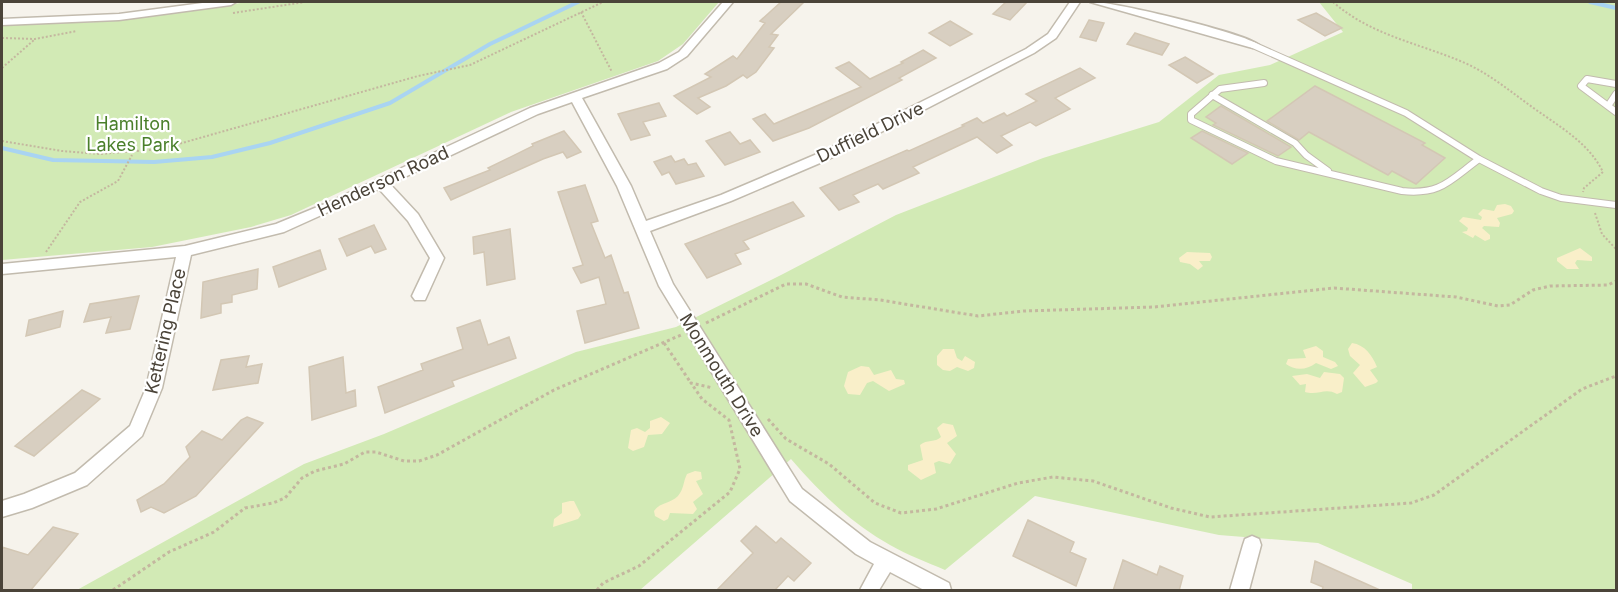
<svg xmlns="http://www.w3.org/2000/svg" width="1618" height="592" font-family="Inter,sans-serif">
  <rect width="100%" height="100%" fill="#f6f3ec"/>
  <path fill="#d2eab5" d="M248 2H719L683 44 658 61 511 112 291 215 251 227 152 247 2 260V24L103 22Z
    M1319 2H1616V590H1412V584L1318 543 1219 535 1035 496 945 570C927 562 907 555 890 545 851 523 820 493 791 459L640 590H77L304 464 384 434 576 352 676 327 783 274 896 215 1043 158 1159 122 1219 75 1270 65 1343 32Z"/>
  <path fill="#f9efc9" d="M1505 204 1511 206 1514 211 1512 214 1497 218 1500 223 1499 227 1484 226 1482 228 1490 235V239L1485 241 1475 235 1473 238 1462 232 1467 231 1468 228 1459 221 1463 217 1481 220 1482 217 1478 214 1483 209 1494 211 1497 205Z
    M1580 248 1592 257V261L1577 260 1575 263 1579 269H1567L1557 261V258Z
    M1187 252 1210 253 1212 257 1210 261H1199L1203 266 1198 270 1190 264 1180 262 1179 258Z
    M1352 343C1365 345 1372 355 1377 367L1370 370 1378 381 1376 383 1365 387 1353 373 1360 365 1350 356 1348 349Z
    M1316 346 1323 351V357L1335 362 1338 366 1331 369 1316 363C1307 370 1295 371 1286 364L1288 359 1306 358 1303 350Z
    M943 349H954L957 358 962 361 965 356 975 362 974 368 968 371 957 367 950 371 943 370 937 365V356Z
    M861 366 869 367 874 375 891 370 896 379 904 380 905 384 889 391 873 381 867 383 860 395 848 394 844 386 848 372Z
    M1324 372 1340 374 1344 378 1342 392 1337 394C1325 387 1318 396 1305 392L1306 384 1300 385 1292 376 1307 374 1320 378Z
    M661 417 670 423 662 434 648 435 644 447 633 451 628 448 631 430 637 428 645 432 650 428V421Z
    M943 423 953 425 957 436 947 443 956 454 950 464 939 461 934 463 936 473 921 480 908 470V465L923 460 920 445C927 439 935 443 941 437L937 428Z
    M695 471 701 472 702 479 696 481 703 494 693 502 697 509 693 514 670 513 668 519 664 521 655 516 654 511C660 502 670 504 678 496 684 489 683 482 687 474Z
    M570 501H574L581 515 578 519 553 527 554 519 562 513V503Z"/>
  <g fill="none" stroke-linecap="round" stroke-linejoin="round">
    <path stroke="#a9d4f2" stroke-width="4" d="M1590 2 1616 8
      M2 148 53 160 154 162 212 157 270 143 390 103 490 44 578 2"/>
  </g>
  <path fill="#d8cfc1" stroke="#d3c7b4" stroke-width="1.5" d="M781 2H804L771 34 778 35 769 47 774 48 756 72 747 78 743 75 726 86 698 98 710 107 697 114 674 96 711 77 705 74 733 56 737 59 765 23 760 21Z
    M1006 2H1027L1010 20 993 14Z
    M1316 13 1342 28 1325 36 1298 20Z
    M1089 20 1104 23 1096 41 1080 37Z
    M950 21 972 34 950 46 929 33Z
    M1135 33 1169 44 1162 55 1127 44Z
    M923 50 936 58 899 78 902 80 809 128 773 141 753 119 765 114 774 124 861 87 836 68 849 62 870 79 903 63 901 62Z
    M1185 57 1213 74 1197 83 1169 65Z
    M1080 68 1095 78 1055 98 1070 109 1036 126 1030 122 1001 136 1012 145 997 153 977 137 913 167 919 173 883 189 878 184 853 195 859 202 839 210 820 188 907 150 909 151 964 126 962 125 977 118 983 123 1004 113 1007 116 1037 101 1026 94Z
    M1315 86 1425 143 1422 145 1445 158 1416 184 1392 171 1388 175 1309 132 1299 140 1267 121Z
    M659 103 666 116 643 122 650 135 631 140 618 114Z
    M1221 106 1291 147 1278 156 1213 125 1216 123 1206 117Z
    M564 131 581 152 567 158 563 152 543 159 451 200 444 188 490 170 488 168 533 146 532 144Z
    M1202 131 1248 153 1232 164 1191 138Z
    M730 132 740 144 750 140 760 152 725 165 706 141Z
    M671 156 675 162 684 159 688 165 696 163 704 176 676 184 669 172 662 175 654 162Z
    M585 185 598 221 591 223 605 258 611 255 624 293 628 292 639 328 585 343 577 311 606 304 599 277 581 283 573 268 583 265 558 192Z
    M793 202 804 216 743 241 749 249 735 254 741 264 707 278 685 244Z
    M374 225 386 249 375 253 371 246 347 256 339 239Z
    M510 229 515 279 487 285 484 252 474 254 473 237Z
    M320 250 326 269 279 287 273 267Z
    M258 269 257 289 232 295V302L221 304V313L201 318 203 282Z
    M139 296 130 329 106 333 111 317 84 322 90 304Z
    M63 311 60 327 26 336 29 320Z
    M480 320 488 345 509 337 516 358 452 381 454 386 385 413 378 387 423 370 421 364 463 349 457 328Z
    M249 356 246 367 262 364 258 383 213 390 221 360Z
    M343 357 346 393 355 390 356 406 312 420 309 367Z
    M82 390 100 399 34 456 15 446Z
    M247 417 263 423 196 496 164 513 151 507 141 512 137 500 164 484 190 457 186 447 202 431 222 440 241 420Z
    M1028 520 1074 542 1070 552 1086 559 1076 586 1013 556Z
    M756 526 776 543 781 538 811 563 794 581 788 576 774 591H716L753 553 741 541Z
    M53 527 78 534 30 591H2V547L28 555Z
    M1123 560 1157 575 1160 566 1183 576 1179 591H1113Z
    M1315 561 1382 591H1322L1323 587 1311 582Z"/>
  <g fill="none" stroke-linecap="round" stroke-linejoin="round">
    <defs>
      <path id="lane" d="M1253 45 1406 113 1479 159 1541 191 1561 198 1616 205
        M1264 83 1220 89 1191 114V120L1276 161 1402 191C1441 195 1449 181 1479 159
        M1616 84 1587 79 1581 86 1616 112
        M1212 95 1295 143 1306 155 1328 171
        M1608 106 1616 94"/>
      <path id="street" d="M210 2H236L231 5 119 20 2 25V19L119 14Z
        M723 2H733L687 56 667 69 582 98 631 186 646 221 721 195 817 154 969 78 1026 49 1048 34 1070 2H1080L1056 38 1034 53 827 160 731 201 650 231 673 284 802 489 870 542 949 583 951 590H924L890 572 879 590H860L874 564 856 554 790 501 659 286 617 186 572 102 538 114 390 184 418 214 444 258 425 300H415L412 296 430 258 408 221 379 189 284 232 191 255 162 388 142 436 87 485 32 508 2 517V501L24 494 75 473 130 426 146 388 176 257 2 274V264L185 246 276 224 327 203 530 108 659 63 679 52Z
        M1090 2C1109 0 1245 33 1259 45L1253 48 1249 47Z
        M1252 536 1259 539 1261 545 1249 590H1230L1243 545 1245 539Z"/>
    </defs>
    <use href="#lane" stroke="#c2bbae" stroke-width="8"/>
    <use href="#street" stroke="#c2bbae" stroke-width="3"/>
    <path stroke="#c4b79f" stroke-width="2" stroke-dasharray="2 2" stroke-linecap="butt" d="M1333 2C1372 36 1419 43 1465 63 1494 76 1518 98 1545 116 1568 132 1590 146 1603 172L1584 188 1583 192
      M581 12 612 72
      M233 13 305 2
      M2 38 35 39 77 31
      M2 68 34 40
      M2 141 62 151 100 154 161 149 418 76 470 65 603 2
      M1595 213 1602 234 1616 249
      M46 252 80 202 118 181 132 155"/>
    <path stroke="#c4b79f" stroke-width="3" stroke-dasharray="3 3" stroke-linecap="butt" d="M706 323 786 284H806L842 297 880 300 978 316 1024 311 1154 307 1334 288 1456 297 1498 306 1510 305 1533 290 1550 286 1608 285 1616 281
      M664 343 691 383
      M768 419 786 439 829 464 875 503 901 513 936 509 1018 483 1053 477 1093 481 1171 508 1210 517 1411 503 1434 495 1582 389 1616 376
      M113 590 169 552 214 532 245 508 273 503 285 498 302 478 315 471 344 464 365 452H376L404 461H419L437 455 554 390 681 335
      M597 590 603 583 639 566 730 492 740 469 729 420 702 399 691 383 713 388"/>
    <use href="#lane" stroke="#fff" stroke-width="6"/>
    <use href="#street" fill="#fff" fill-rule="evenodd"/>
  </g>
  <g text-anchor="middle" dominant-baseline="central" stroke-width="4.5" stroke-linejoin="round" paint-order="stroke">
    <g font-size="18" fill="#4a7f2a" stroke="#fff">
      <text x="133" y="123">Hamilton<tspan x="133" dy="21">Lakes Park</tspan></text>
    </g>
    <g font-size="18" fill="#4b4439" stroke="#fff">
      <text transform="translate(870 132) rotate(-26)">Duffield Drive</text>
      <text transform="translate(383 181) rotate(-25)">Henderson Road</text>
      <text transform="translate(165 331) rotate(-77)">Kettering Place</text>
      <text transform="translate(722 375) rotate(58)">Monmouth Drive</text>
    </g>
  </g>
  <rect width="1618" height="592" fill="none" stroke="#4b4439" stroke-width="6"/>
</svg>
